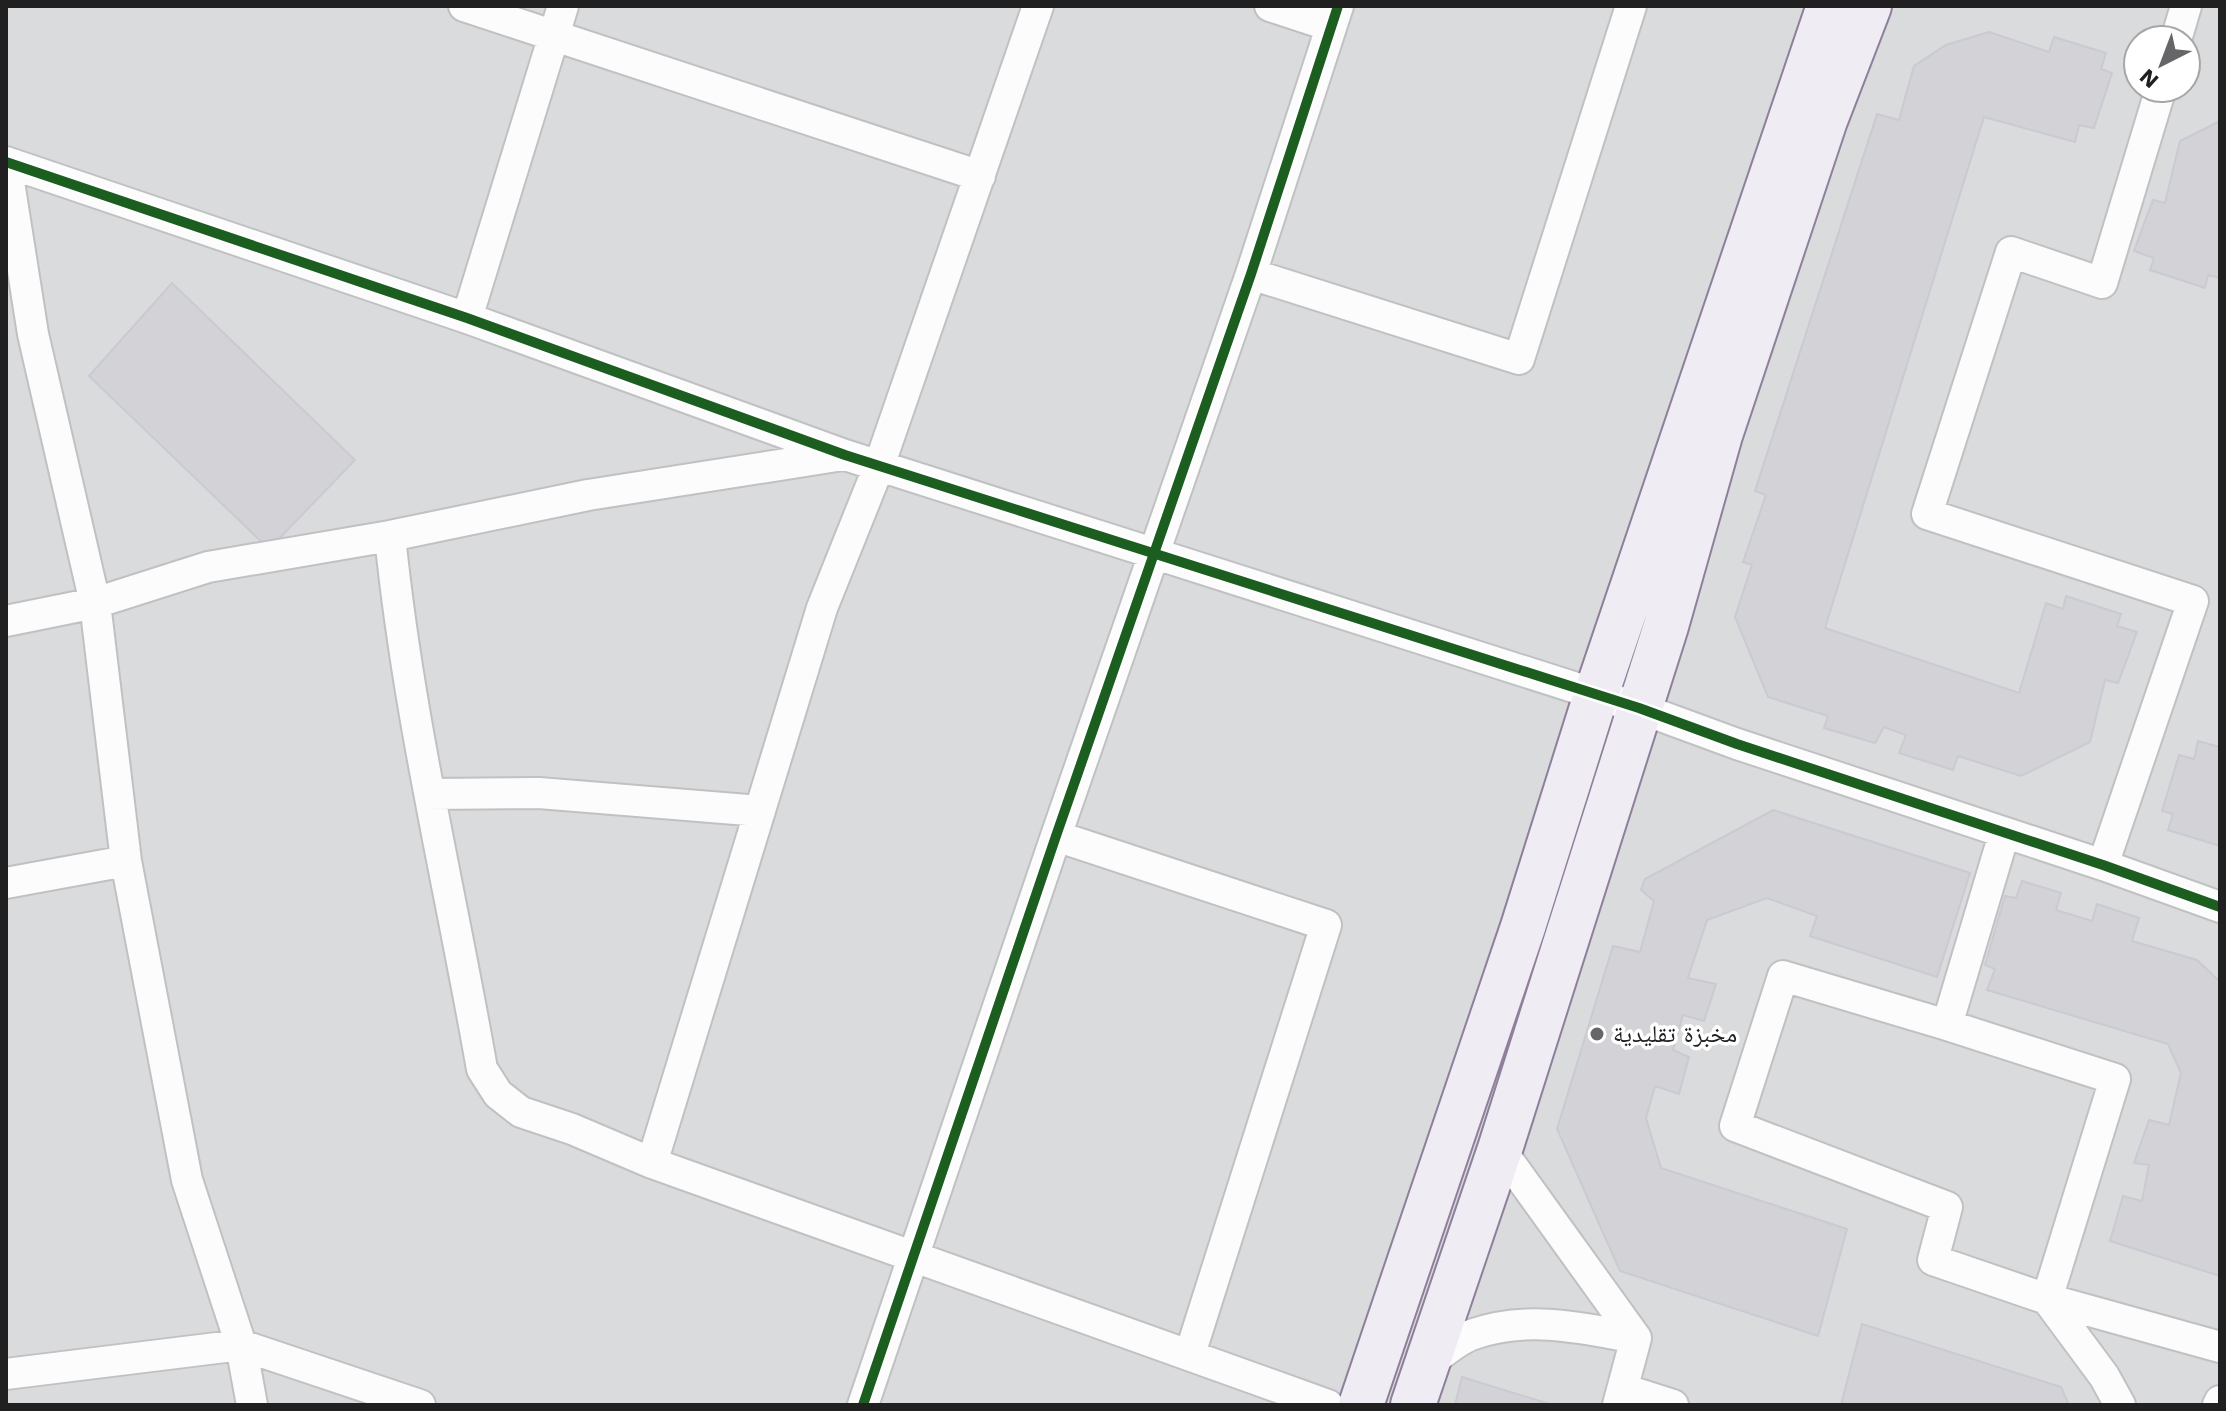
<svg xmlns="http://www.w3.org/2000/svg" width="2226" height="1411" font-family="'Work Sans','Noto Naskh Arabic',sans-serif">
  <rect width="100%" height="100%" fill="#e9e9ee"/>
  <path fill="#dadbdd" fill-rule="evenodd" d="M6 6H2220V1405H6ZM2138 40H2186V88H2138Z"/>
  <path fill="#d2d2d7" stroke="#cacad2" stroke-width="2" d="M1989 32 2049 52 2054 37 2106 53 2101 69 2112 73 2094 128 2079 125 2075 142 1984 117 1825 628 2019 693 2046 603 2063 609 2066 596 2121 614 2117 626 2137 632 2118 683 2105 680 2090 742 2021 776 1958 756 1953 770 1899 753 1906 735 1884 727 1875 743 1824 728 1828 716 1768 697 1735 617 1752 565 1743 562 1766 495 1755 491 1877 114 1899 120 1914 66 1946 45Z
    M2220 121V278L2208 275 2205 288 2150 270 2154 258 2134 251 2153 200 2165 203 2180 141Z
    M172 283 355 460 269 549 89 376Z
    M2198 741 2220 747V846L2168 830 2173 814 2162 811 2179 755 2194 759Z
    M1773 810 1970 873 1937 977 1810 936 1817 916 1767 898 1707 920 1688 978 1716 984 1704 1021 1683 1015 1673 1050 1689 1057 1679 1094 1655 1086 1646 1118 1661 1168 1847 1229 1818 1336 1620 1271 1557 1129 1613 946 1640 952 1654 901 1641 890 1645 879Z
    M2022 881 2061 893 2056 910 2092 921 2097 904 2139 918 2132 941 2197 960 2220 982V1276L2110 1241 2123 1196 2142 1201 2149 1165 2134 1163 2149 1120 2169 1125 2181 1073 2168 1044 1987 990 1995 969 1985 965 2005 896 2016 898Z
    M1862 1324 2061 1387 2069 1405H1841Z
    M1462 1377 1553 1405H1455Z"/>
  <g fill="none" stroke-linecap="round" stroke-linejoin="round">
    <defs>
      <path id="minor" d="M464 6 980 176
        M1270 6 1331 26
        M2176 40 2186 6
        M6 162 467 318 845 455 1639 708 1737 744 2103 865 2220 907
        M6 163 33 334 95 603 126 861 187 1180 241 1345 252 1405
        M1251 274 1519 359 1631 6
        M467 318 563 6
        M390 536C408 716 451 892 482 1069L498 1094 521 1112 572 1129 652 1163 1328 1405
        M6 621 95 603 208 567 390 536 588 495 843 455
        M430 794 539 793 760 811
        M2004 834 1947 1025 1783 976 1735 1126 1947 1207 1933 1260 2047 1299 2220 1347
        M1056 836 1326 925 1190 1354
        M2103 865 2193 601 1927 514 2011 252 2102 283 2161 88
        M6 883 126 861
        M1947 1025 2115 1079 2047 1299 2104 1376 2120 1405
        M1500 1149 1636 1338
        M652 1163 822 608 879 466 1038 6
        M1426 1365C1441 1355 1457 1339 1474 1334 1528 1315 1583 1328 1636 1338
        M6 1374 241 1345 420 1405
        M1623 1389 1673 1405
        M863 1405 1056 836 1251 274 1338 6
        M1618 1405 1636 1338
        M2218 1405 2220 1401"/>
      <path id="secondary" d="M1361 1405 1523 927 1596 695 1829 6
        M1413 1405 1500 1149 1666 626 1720 435 1825 120 1869 6"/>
    </defs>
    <use href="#minor" stroke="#c1c1c4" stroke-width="34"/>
    <use href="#secondary" stroke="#8f7f9a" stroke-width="48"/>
    <use href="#minor" stroke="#fcfcfc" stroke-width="30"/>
    <use href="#secondary" stroke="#f0ecf4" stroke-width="44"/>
    <defs>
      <path id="cycleway" d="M6 162 467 318 845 455 1639 708 1737 744 2103 865 2220 907
        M863 1405 1056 836 1251 274 1338 6"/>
    </defs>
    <use href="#cycleway" stroke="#fff" stroke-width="15"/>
    <use href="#cycleway" stroke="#1b5e20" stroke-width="10"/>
  </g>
  <circle fill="#666668" stroke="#fff" stroke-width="3" cx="1597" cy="1034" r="8"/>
  <g text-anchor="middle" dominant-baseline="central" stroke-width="7" stroke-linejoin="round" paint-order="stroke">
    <g font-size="24" fill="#202020" stroke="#fff" text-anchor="start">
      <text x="1613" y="1034">مخبزة تقليدية</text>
    </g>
  </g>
  <rect width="2226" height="1411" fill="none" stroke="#202020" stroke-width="16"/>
  <g transform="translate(2162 64) rotate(222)"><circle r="38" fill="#ffffff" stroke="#a6a6a6" stroke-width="2"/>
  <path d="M0-6L14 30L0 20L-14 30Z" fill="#666668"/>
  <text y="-12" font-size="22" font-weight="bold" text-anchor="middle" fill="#202020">N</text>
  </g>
</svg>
